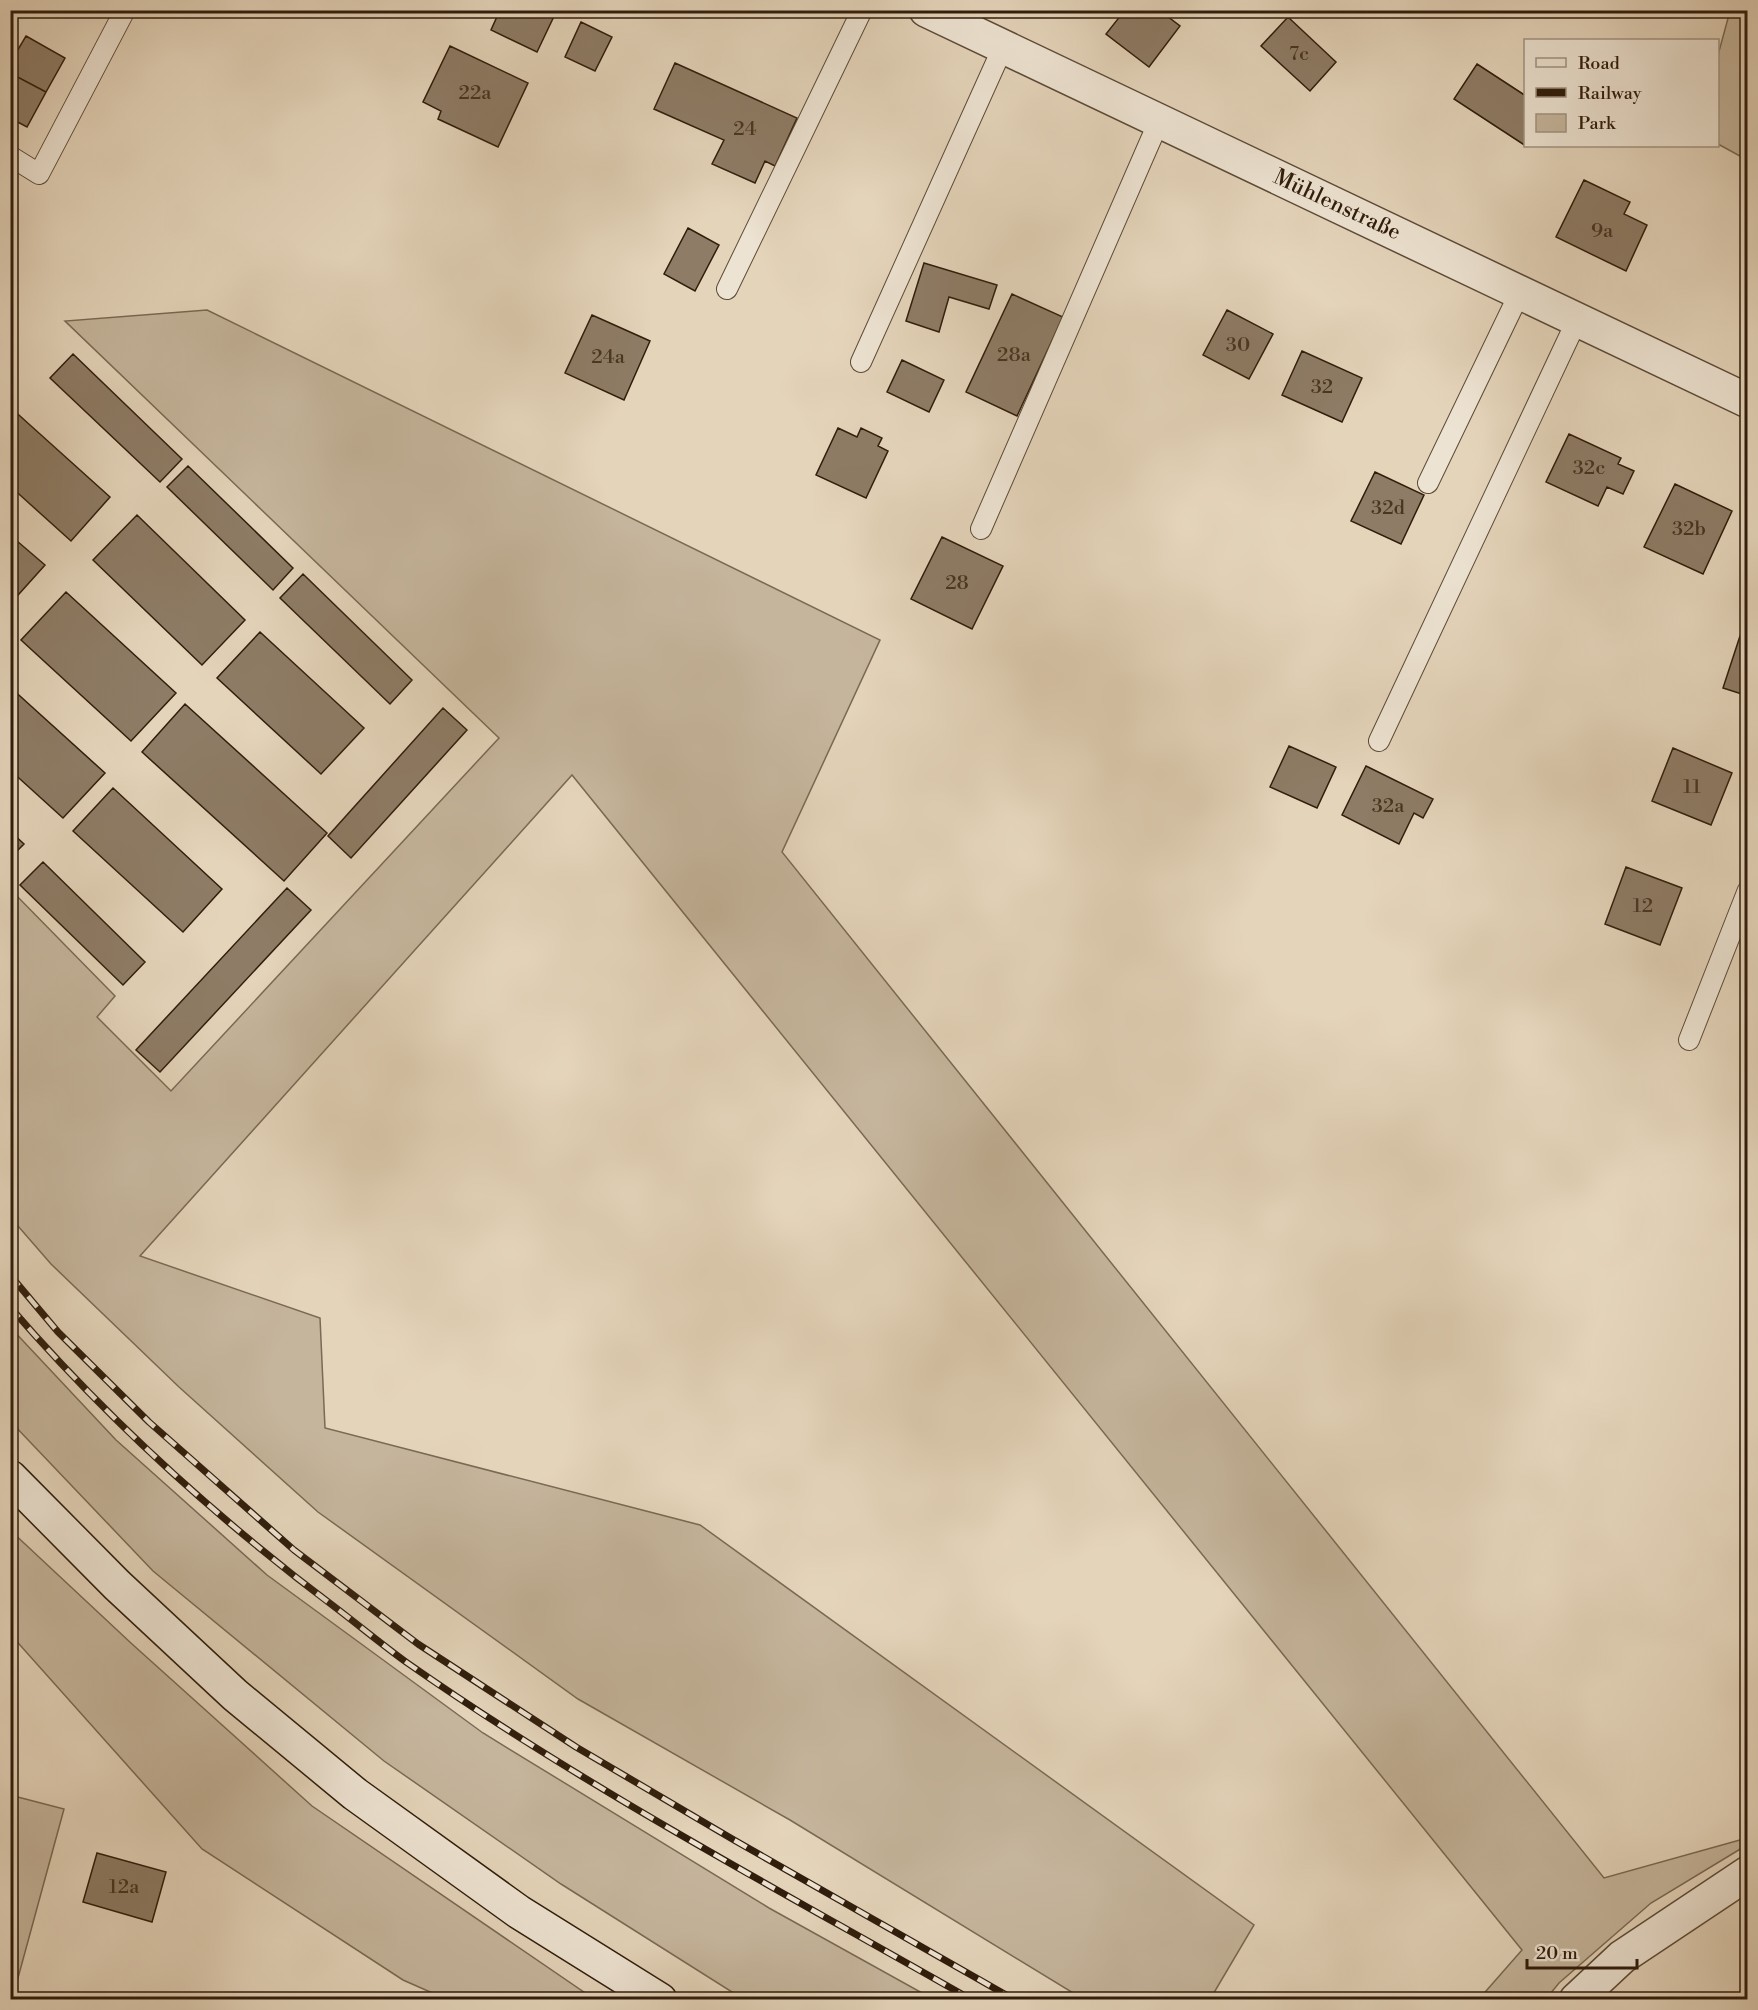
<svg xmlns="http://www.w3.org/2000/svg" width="1758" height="2010" font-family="'Libre Bodoni',serif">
  <rect width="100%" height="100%" fill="#e4d4ba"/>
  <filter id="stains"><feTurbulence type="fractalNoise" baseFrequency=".00333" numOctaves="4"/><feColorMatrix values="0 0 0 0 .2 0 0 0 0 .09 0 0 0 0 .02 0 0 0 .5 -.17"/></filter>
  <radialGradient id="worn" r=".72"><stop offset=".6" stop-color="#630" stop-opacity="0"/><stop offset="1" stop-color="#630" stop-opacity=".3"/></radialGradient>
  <path fill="#c5b59c" stroke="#7a6954" stroke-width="1.5" d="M1730 11H1747V160L1718 144V55Z
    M207 310 880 640 782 852 1604 1878 1747 1838V1845L1651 1903 1559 1983 1546 1999H1479L1522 1950 572 775 140 1256 320 1318 325 1428 700 1525 1254 1925 1212 1996 1218 1999H1083L790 1820 578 1699 318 1512 179 1387 51 1264 11 1218V890L115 996 97 1017 171 1091 499 738 65 321Z
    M10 1327 116 1440 267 1575 483 1733 769 1908 933 1999H743L561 1884 384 1761 153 1571 11 1422Z
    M10 1530 132 1644 312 1806 594 1999H446L403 1980 202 1849 11 1635Z
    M10 1795 64 1809 12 2000 10 1999Z"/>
  <path fill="#8e7c66" stroke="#301d0c" stroke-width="1.5" d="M500 10H557L537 52 491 30Z
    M1125 10H1159L1180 26 1149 67 1106 34Z
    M1288 17 1336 62 1310 91 1261 46Z
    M581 22 612 37 595 71 565 57Z
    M26 36 65 58 46 92 10 73V63Z
    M450 46 528 83 498 147 438 119 441 111 423 102Z
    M675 63 797 118 775 166 765 161 755 183 712 164 724 140 654 109Z
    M1477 64 1526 96V146L1454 99Z
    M10 73 46 92 27 127 10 118Z
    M1584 180 1630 202 1624 214 1647 225 1626 271 1556 237Z
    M688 228 719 245 695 291 664 274Z
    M924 263 997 285 989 309 949 297 939 332 906 321Z
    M1012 294 1063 317 1017 416 966 392Z
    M1227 310 1273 334 1249 379 1203 355Z
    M592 315 650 341 624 400 565 373Z
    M1302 351 1362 378 1342 422 1282 395Z
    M73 354 182 459 160 482 50 378Z
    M902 360 944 380 929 412 887 392Z
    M10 407 110 497 71 541 10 486Z
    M838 428 857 437 861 428 882 438 878 446 888 451 866 498 816 475Z
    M1569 434 1621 458 1618 464 1634 471 1623 494 1607 487 1598 506 1546 482Z
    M188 466 293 568 273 590 167 487Z
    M1375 472 1424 495 1401 544 1351 521Z
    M1675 484 1732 511 1703 574 1644 547Z
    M137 515 245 620 202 665 93 560Z
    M10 535 45 565 10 604Z
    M942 537 1003 566 972 629 911 599Z
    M303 574 412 680 390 704 280 598Z
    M66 592 176 693 131 741 21 640Z
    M260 632 364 728 321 774 217 678Z
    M1740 636 1748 639V696L1723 688Z
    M10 687 105 773 63 818 10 770Z
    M185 704 327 833 284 881 142 752Z
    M443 708 467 730 351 858 328 836Z
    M1289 746 1336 767 1317 808 1270 787Z
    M1673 748 1732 773 1711 825 1652 801Z
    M1366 766 1433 799 1423 818 1414 813 1399 844 1342 815Z
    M113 788 222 889 183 932 73 831Z
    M10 831 24 844 10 858Z
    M43 862 145 962 123 985 20 885Z
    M1626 867 1682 888 1660 945 1605 924Z
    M287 888 311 910 160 1072 136 1050Z
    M97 1853 166 1872 152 1922 83 1902Z"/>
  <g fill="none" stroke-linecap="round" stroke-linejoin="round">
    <defs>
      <path id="lane" d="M10 156 39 174 125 10
        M727 289 862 10
        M861 362 1003 47
        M1428 483 1520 292
        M981 529 1159 121
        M1379 741 1577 320
        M1689 1040 1748 890"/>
      <path id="street" d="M926 10 1748 401
        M1576 2000 1622 1957 1748 1873"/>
      <path id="secondary" d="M10 1477 117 1585 235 1695 355 1794 519 1912 660 2000"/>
    </defs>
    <use href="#lane" stroke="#5d4b38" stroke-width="22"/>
    <use href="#street" stroke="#5d4b38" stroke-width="36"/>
    <use href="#secondary" stroke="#301d0c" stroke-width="36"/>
    <use href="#lane" stroke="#ede3d2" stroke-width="20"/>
    <use href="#street" stroke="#ede3d2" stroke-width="33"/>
    <use href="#secondary" stroke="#ede3d2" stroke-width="33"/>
    <defs>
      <path id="rail" d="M10 1275 58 1332 149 1422 294 1550 418 1644 576 1747 734 1840 1015 2000
        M10 1307C108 1420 220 1521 340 1611 362 1628 384 1646 406 1662 586 1788 781 1891 972 2000"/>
    </defs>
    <use href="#rail" stroke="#301d0c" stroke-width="7"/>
    <use href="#rail" stroke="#ede3d2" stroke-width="4.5" stroke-dasharray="14" stroke-linecap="butt"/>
  </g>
  <g text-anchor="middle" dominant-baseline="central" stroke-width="4.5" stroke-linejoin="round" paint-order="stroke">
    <g font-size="20" fill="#483522">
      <text x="1299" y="54">7c</text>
      <text x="475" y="93">22a</text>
      <text x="745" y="129">24</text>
      <text x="1602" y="231">9a</text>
      <text x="1238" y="345">30</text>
      <text x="1014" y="355">28a</text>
      <text x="608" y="357">24a</text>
      <text x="1322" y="387">32</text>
      <text x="1589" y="468">32c</text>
      <text x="1388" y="508">32d</text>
      <text x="1689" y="529">32b</text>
      <text x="957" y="583">28</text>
      <text x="1692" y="787">11</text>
      <text x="1388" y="806">32a</text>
      <text x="1643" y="906">12</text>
      <text x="124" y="1887">12a</text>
    </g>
    <g font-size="22" fill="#301d0c" stroke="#ede3d2">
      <text transform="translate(1337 205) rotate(25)">Mühlenstraße</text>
    </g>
  </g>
  <rect width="1758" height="2010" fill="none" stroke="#e4d4ba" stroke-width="36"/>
  <rect x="12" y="12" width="1734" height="1986" fill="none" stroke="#301d0c" stroke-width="3"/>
  <rect x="18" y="18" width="1722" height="1974" fill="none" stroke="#301d0c" stroke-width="1.5"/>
  <rect x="1524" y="39" width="195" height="108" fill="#ede3d2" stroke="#a19483" stroke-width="1.5"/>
  <rect x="1536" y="58" width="30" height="9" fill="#ede3d2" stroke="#a19483" stroke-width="1.5"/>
  <text x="1578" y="69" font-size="18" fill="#301d0c">Road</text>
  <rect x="1536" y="88" width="30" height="9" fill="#301d0c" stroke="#a19483" stroke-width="1.5"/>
  <text x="1578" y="99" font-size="18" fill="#301d0c">Railway</text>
  <rect x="1536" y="114" width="30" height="18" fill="#c5b59c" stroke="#a19483" stroke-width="1.5"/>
  <text x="1578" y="129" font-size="18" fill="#301d0c">Park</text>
  <path d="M1527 1959v9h110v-9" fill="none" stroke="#301d0c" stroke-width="3"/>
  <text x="1536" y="1959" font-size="18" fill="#301d0c" stroke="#ede3d2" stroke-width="4.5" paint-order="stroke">20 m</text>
  <rect width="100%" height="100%" filter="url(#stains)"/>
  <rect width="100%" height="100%" fill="url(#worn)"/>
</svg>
